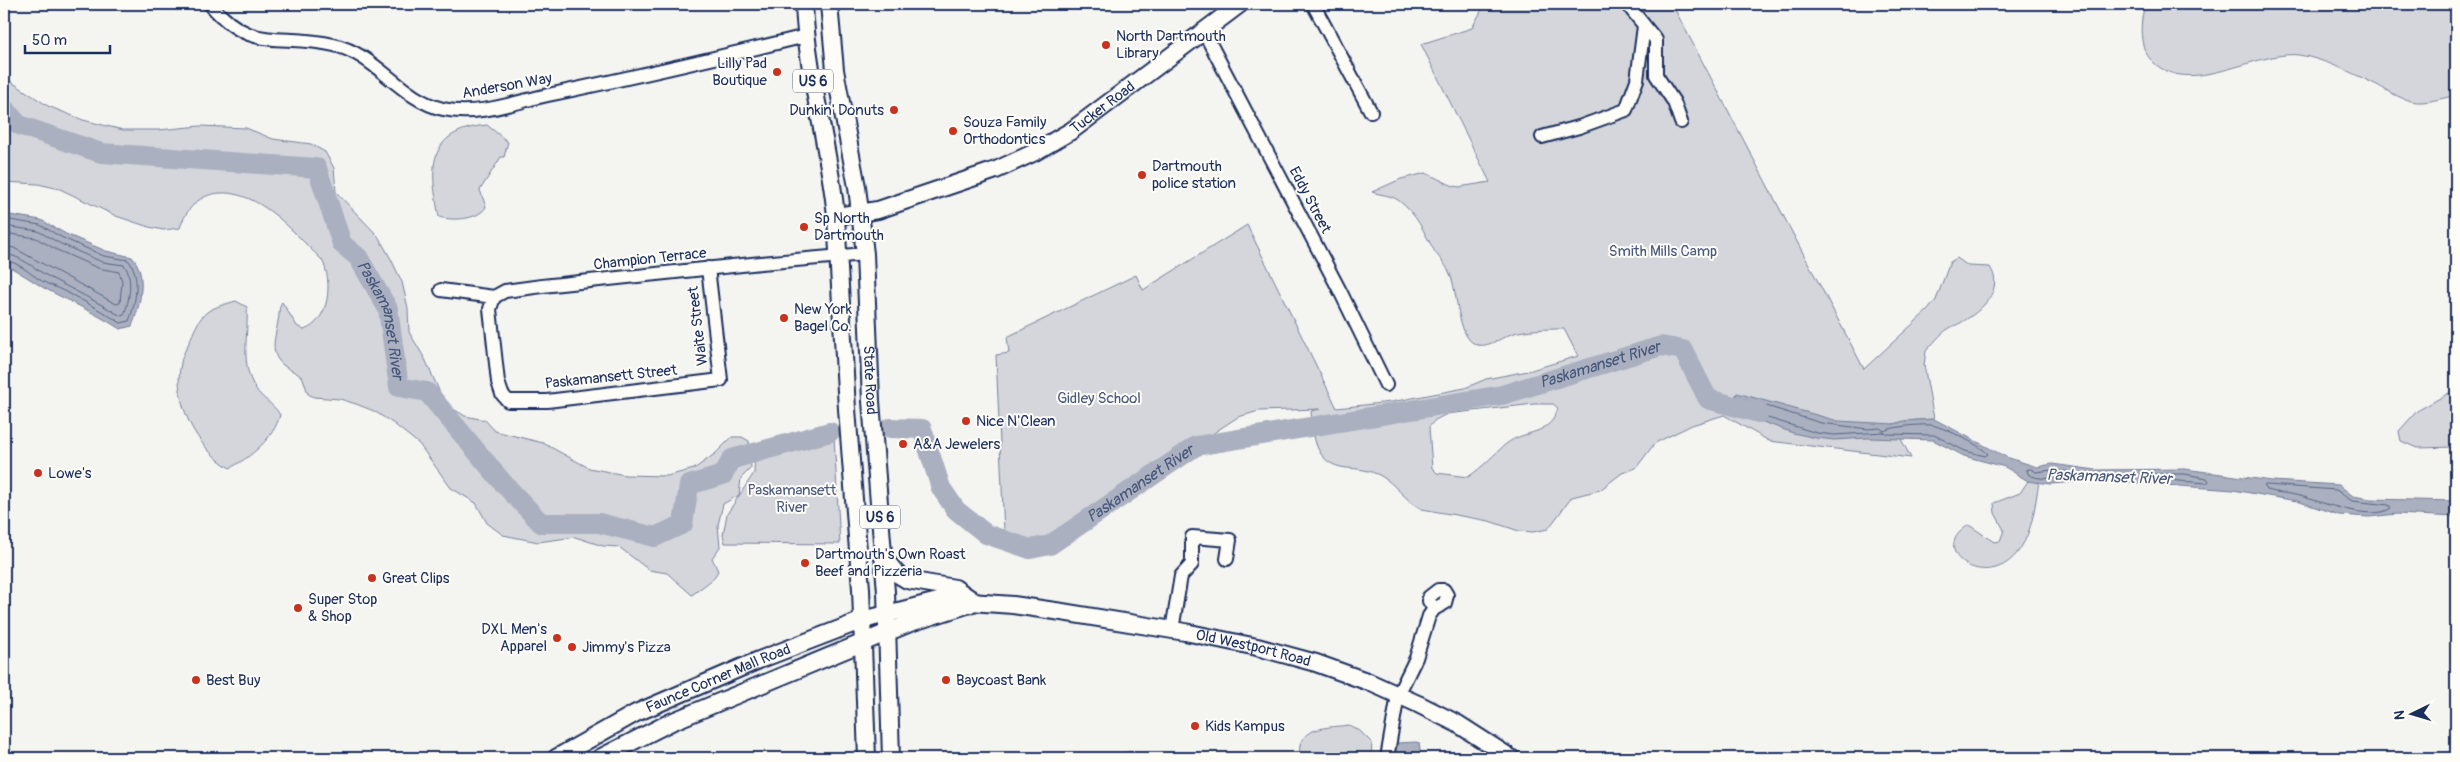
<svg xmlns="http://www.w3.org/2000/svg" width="2460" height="762" font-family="Pangolin,sans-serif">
  <rect width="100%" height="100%" fill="#f4f4f1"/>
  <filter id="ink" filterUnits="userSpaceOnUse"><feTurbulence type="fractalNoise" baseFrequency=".02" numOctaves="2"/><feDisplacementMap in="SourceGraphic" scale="10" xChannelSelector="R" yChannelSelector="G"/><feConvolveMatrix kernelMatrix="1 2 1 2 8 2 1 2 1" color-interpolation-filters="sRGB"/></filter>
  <g filter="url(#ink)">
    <path fill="#d4d6db" stroke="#78829c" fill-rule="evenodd" d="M1485 4H1672L1864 369 1928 310 1936 300 1950 262 1957 258 1968 266 1990 267C2005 290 1981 311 1962 322 1958 325 1952 326 1948 329 1940 334 1933 344 1926 351L1924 365 1934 419 1905 421 1893 424 1911 458 1769 441 1724 415 1692 425 1655 443 1636 468 1622 473 1600 490 1572 497 1548 529 1533 532 1519 531 1489 521 1422 509C1405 501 1397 485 1381 476 1370 470 1359 469 1347 468 1315 465 1313 437 1311 411L1320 409 1259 411 1238 417 1215 432 1191 454 1041 541 1030 543 1004 532 996 355 1009 353 1007 337 1136 275 1143 290 1247 225 1337 408 1391 402 1465 388 1486 379 1528 371 1578 356 1564 329C1548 329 1526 329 1511 334 1501 338 1486 349 1475 344 1457 336 1458 292 1450 274 1447 266 1440 259 1435 252 1423 231 1418 215 1398 200 1390 195 1381 195 1372 192L1401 179 1426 173 1451 185 1459 187 1490 182 1421 44 1472 28ZM1534 404H1553L1558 408C1550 437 1525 429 1506 444 1493 455 1483 467 1468 477L1437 473 1432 468 1429 427 1435 420 1447 414Z
      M2145 4H2416L2429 6 2456 4V96C2442 97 2425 105 2411 101 2399 98 2388 91 2377 85 2354 74 2325 59 2299 55 2256 50 2189 99 2152 61 2138 47 2140 23 2145 4Z
      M4 77 48 106 83 120 123 130H159L200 126 246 128 273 139 311 144 325 152 334 168 336 192 378 236 391 259 402 282 408 308 409 332 425 359 445 404 465 416 485 420 495 431 543 443 589 468 625 475 667 476 694 469 716 453 732 437H742L749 441 751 468 741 478 739 495 723 504 718 525 720 547 712 558 718 571 713 579 692 595 667 573 649 570 619 547 603 546 575 537 538 542 503 535 487 523 476 503 451 488 419 444 394 424 374 411 356 404 340 399 314 397 308 394 303 378C297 372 289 370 283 365 268 352 276 336 278 321 280 313 278 308 282 302L297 326 304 330C330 321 333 281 322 260 303 242 284 219 261 205 228 185 193 188 180 228L163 230 149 227 116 216 60 189 38 184 4 182Z
      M487 125 508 142 504 157H501L480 190 486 207C478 220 453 221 439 217 430 169 425 131 487 125Z
      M236 301 247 307C249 334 239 364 256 389 262 399 274 404 280 415 274 438 251 457 230 468 197 449 172 402 181 363 182 354 188 346 191 338 195 329 199 318 207 312 216 306 226 304 236 301Z
      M2456 389V447L2417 448 2401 441 2399 431 2417 411Z
      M834 437 840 544 725 543 723 535 727 514 754 473 755 453 764 456Z
      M2028 481 2039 482C2035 504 2033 530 2020 549 1989 596 1924 551 1969 525L1994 542 2000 541 2004 530 1995 513 1994 503 2020 493Z
      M1349 725 1360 731 1372 743 1371 758H1299C1300 754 1299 746 1301 742 1307 726 1336 727 1349 725Z
      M1133 751 1145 758H1094Z"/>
    <path fill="#aab0bf" stroke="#717c98" d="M4 214 41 220 66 234 106 251 132 257C148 274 140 306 132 326L120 329C95 313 69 301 44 288 31 280 18 271 4 264Z
      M1737 393 1838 421 1894 424 1904 421 1934 419 2006 457 2037 467 2052 464 2096 470 2185 469 2272 481 2339 485 2353 496 2370 499 2456 501V517L2397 514 2369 517 2339 515 2297 501 2233 490 2099 480 2051 484 2028 481 2005 467 1964 456 1933 440 1868 438 1834 440 1816 438 1793 433 1747 416 1728 414Z
      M1416 742 1419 743 1421 758H1388L1390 752 1397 743Z"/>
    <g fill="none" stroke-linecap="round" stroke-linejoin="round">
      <path stroke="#546385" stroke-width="1" d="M4 219 40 225 63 238 104 256 128 260C142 275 135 305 129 321L121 323C98 309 73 294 48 284 33 278 21 262 4 260
        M4 226 38 231 61 244 102 262 124 265C134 277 129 302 124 315L121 316C98 302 73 290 49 277 35 269 20 255 4 254
        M4 233 36 238 57 250 98 268 119 272 122 281 120 303 116 304 14 248 4 246
        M1744 399 1821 423 1868 429 1880 428 1884 431C1891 427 1920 424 1930 425 1940 425 1982 446 1988 454L1985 456 1965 451 1934 435 1886 434 1884 432 1834 435 1817 433 1738 409 1740 400Z
        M2031 469 2036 472 2052 470 2071 472 2073 475 2070 477C2057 478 2038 481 2028 474L2027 470Z
        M2154 474H2185L2207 478 2209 481 2207 483 2152 479Z
        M2267 485 2336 490 2352 501 2389 505 2391 508C2372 522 2322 502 2300 496 2289 493 2277 493 2266 490L2264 486Z"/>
      <g stroke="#aab0bf" stroke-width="20">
        <path id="s1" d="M4 108 19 125 101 153 317 168 342 244 358 257 388 309 399 387 427 392 504 484 541 523H599L655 537 683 524 689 485 723 475 732 459 830 432"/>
        <path id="s2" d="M890 428 922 429 941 488 956 510 986 534 1030 549 1050 545 1196 446 1502 395 1661 346 1683 350 1708 399 1759 413"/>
      </g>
      <defs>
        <path id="minor" d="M210 4C252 54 279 32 334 45 377 55 400 99 443 109 477 117 515 102 548 95 634 77 720 57 806 36
          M1313 4 1371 112
          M1627 4 1656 40V75L1674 102 1681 122
          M1203 30 1340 291 1386 385
          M1542 137 1579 127 1626 110 1637 80 1644 26
          M441 290 494 297 505 291 542 286 761 263 865 254
          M494 297 490 309 498 382 502 394 508 401H547L721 380 708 268
          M1438 590H1444L1447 595 1445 603 1434 609 1429 601V597Z
          M1172 630 1181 576 1192 564V537L1230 540 1227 559
          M1387 758 1398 695 1416 658 1429 616 1434 609"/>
        <g id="major">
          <path d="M804 4C807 76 829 145 836 216L847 409 861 589 867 758"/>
          <path id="s3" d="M829 4 835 70 857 187 865 254 871 401 886 592 891 758"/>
          <path id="s4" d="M836 216 878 210 996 170 1033 153 1071 131 1240 4"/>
          <path d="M883 557 897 574 907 580 955 588 975 602"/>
          <path id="s5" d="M556 758 636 713 759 660 863 620 942 600 1013 605 1062 612 1185 632 1257 647 1316 663 1369 682 1418 704 1458 724 1511 758"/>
          <path d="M600 758 671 722 910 623 970 604"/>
        </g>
      </defs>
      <use href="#minor" stroke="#1b2f5e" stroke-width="16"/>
      <use href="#major" stroke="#1b2f5e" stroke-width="20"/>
      <use href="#minor" stroke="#fdfcf7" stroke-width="12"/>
      <use href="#major" stroke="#fdfcf7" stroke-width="16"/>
    </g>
  </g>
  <g fill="#c8321e" stroke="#fdfcf7" stroke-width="2">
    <circle cx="1106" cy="45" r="5"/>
    <circle cx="777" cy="72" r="5"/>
    <circle cx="894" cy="110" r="5"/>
    <circle cx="953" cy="131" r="5"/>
    <circle cx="1142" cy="175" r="5"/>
    <circle cx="804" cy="227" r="5"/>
    <circle cx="784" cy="318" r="5"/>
    <circle cx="966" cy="421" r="5"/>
    <circle cx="903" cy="444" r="5"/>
    <circle cx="38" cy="473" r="5"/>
    <circle cx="805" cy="563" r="5"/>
    <circle cx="372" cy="578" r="5"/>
    <circle cx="298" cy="608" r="5"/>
    <circle cx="557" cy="638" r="5"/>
    <circle cx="572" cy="647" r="5"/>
    <circle cx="196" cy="680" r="5"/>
    <circle cx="946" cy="680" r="5"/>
    <circle cx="1195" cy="726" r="5"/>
  </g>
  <g text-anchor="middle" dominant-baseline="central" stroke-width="4" stroke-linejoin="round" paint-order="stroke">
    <g fill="#fdfcf7" stroke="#5f6c8c" stroke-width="1">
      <rect x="793" y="69.5" width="40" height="23" rx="4"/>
      <rect x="860" y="505.5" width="40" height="23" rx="4"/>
    </g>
    <g font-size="14" font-weight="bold" fill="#1b2f5e">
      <text x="813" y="81">US 6</text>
      <text x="880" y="517">US 6</text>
    </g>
    <g font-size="15" fill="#1b2f5e" stroke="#fdfcf7" text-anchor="start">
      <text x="1116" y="36">North Dartmouth<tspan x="1116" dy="17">Library</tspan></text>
      <text x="767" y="63" text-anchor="end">Lilly Pad<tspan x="767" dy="17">Boutique</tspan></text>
      <text x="884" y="110" text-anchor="end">Dunkin' Donuts</text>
      <text x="963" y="122">Souza Family<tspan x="963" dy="17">Orthodontics</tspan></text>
      <text x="1152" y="166">Dartmouth<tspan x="1152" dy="17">police station</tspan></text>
      <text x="814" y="218">Sp North<tspan x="814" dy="17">Dartmouth</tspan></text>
      <text x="794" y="309">New York<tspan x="794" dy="17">Bagel Co.</tspan></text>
      <text x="976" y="421">Nice N'Clean</text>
      <text x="913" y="444">A&amp;A Jewelers</text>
      <text x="48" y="473">Lowe's</text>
      <text x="815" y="554">Dartmouth's Own Roast<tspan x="815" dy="17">Beef and Pizzeria</tspan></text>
      <text x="382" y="578">Great Clips</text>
      <text x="308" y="599">Super Stop<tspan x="308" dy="17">&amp; Shop</tspan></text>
      <text x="547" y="629" text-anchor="end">DXL Men's<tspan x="547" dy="17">Apparel</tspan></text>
      <text x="582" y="647">Jimmy's Pizza</text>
      <text x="206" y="680">Best Buy</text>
      <text x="956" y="680">Baycoast Bank</text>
      <text x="1205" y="726">Kids Kampus</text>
    </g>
    <g font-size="15" fill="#1b2f5e" stroke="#fdfcf7">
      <text transform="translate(507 86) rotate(-10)">Anderson Way</text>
      <text stroke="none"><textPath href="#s4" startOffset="291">Tucker Road</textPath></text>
      <text transform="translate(1310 200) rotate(62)">Eddy Street</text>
      <text transform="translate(650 259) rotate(-6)">Champion Terrace</text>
      <text transform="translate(698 326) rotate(-97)">Waite Street</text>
      <text transform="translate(611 377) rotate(-6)">Paskamansett Street</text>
      <text stroke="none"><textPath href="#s3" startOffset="379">State Road</textPath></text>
      <text stroke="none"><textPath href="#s5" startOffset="734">Old Westport Road</textPath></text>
      <text stroke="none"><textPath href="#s5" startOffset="181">Faunce Corner Mall Road</textPath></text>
    </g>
    <g font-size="15" fill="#49597d" stroke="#fdfcf7">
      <text x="1663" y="251">Smith Mills Camp</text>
      <text x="1099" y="398">Gidley School</text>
      <text x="792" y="490">Paskamansett<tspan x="792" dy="17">River</tspan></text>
    </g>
    <g font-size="16" font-style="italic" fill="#46567b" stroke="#fdfcf7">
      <text stroke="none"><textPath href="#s1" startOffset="495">Paskamanset River</textPath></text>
      <text stroke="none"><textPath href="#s2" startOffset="815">Paskamanset River</textPath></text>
      <text transform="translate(2109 477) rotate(2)">Paskamanset River</text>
      <text stroke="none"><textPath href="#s2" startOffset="335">Paskamanset River</textPath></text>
    </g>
  </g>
  <rect width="2460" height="762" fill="none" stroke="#fdfcf7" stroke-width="20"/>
  <rect x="10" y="10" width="2440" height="742" fill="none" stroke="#1b2f5e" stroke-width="2" filter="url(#ink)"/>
  <g transform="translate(2412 714) rotate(265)" stroke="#fdfcf7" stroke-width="4" paint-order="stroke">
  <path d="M0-4L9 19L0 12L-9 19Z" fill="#1b2f5e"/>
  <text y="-8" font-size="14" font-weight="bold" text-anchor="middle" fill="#1b2f5e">N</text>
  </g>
  <path d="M25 45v8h85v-8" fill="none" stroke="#1b2f5e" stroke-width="2.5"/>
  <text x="32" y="45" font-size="15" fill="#1b2f5e" stroke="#fdfcf7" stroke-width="4" paint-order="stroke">50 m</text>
</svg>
